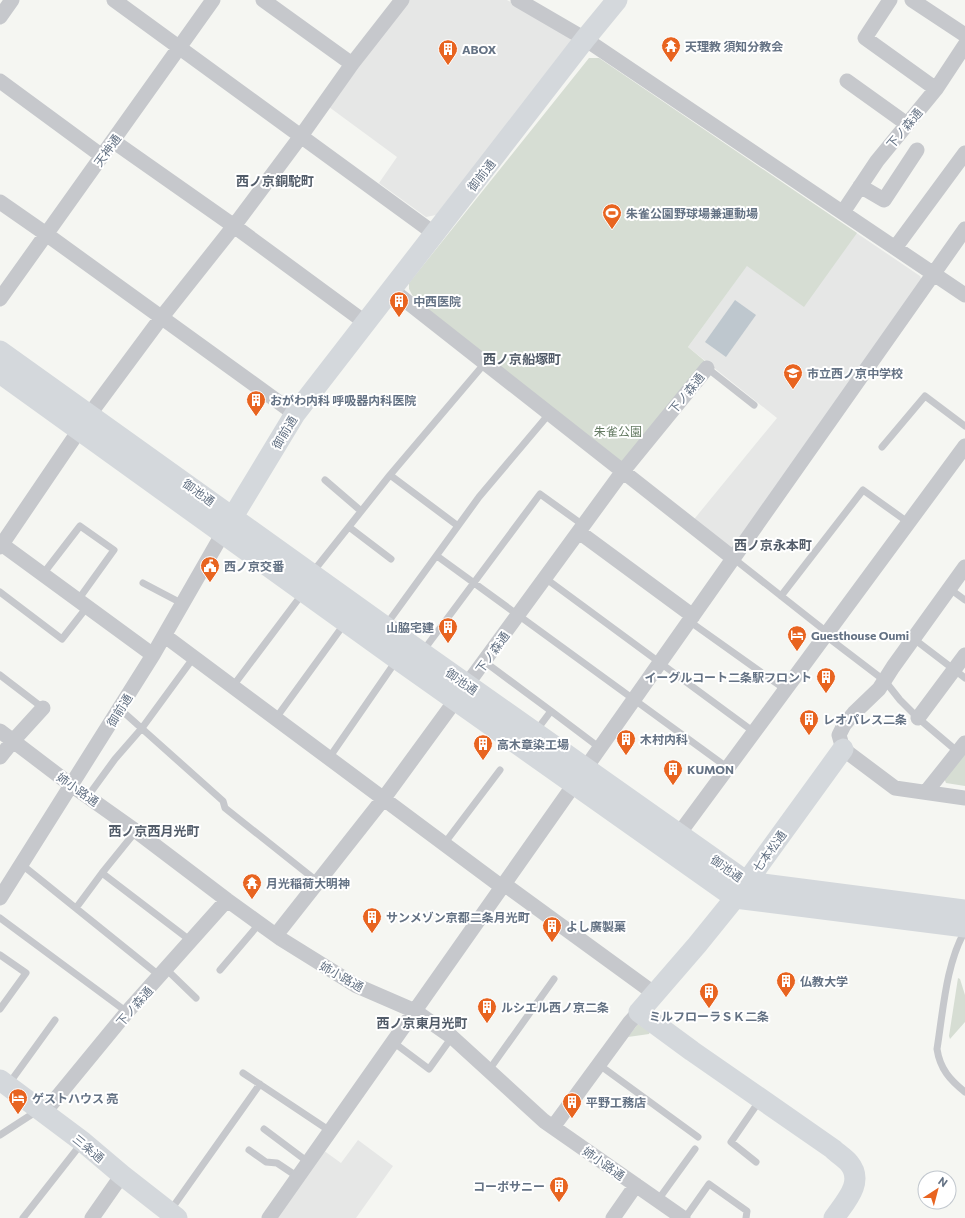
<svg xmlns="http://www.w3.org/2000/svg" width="965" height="1218" font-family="Commissioner,'Noto Sans JP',sans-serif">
  <rect width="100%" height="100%" fill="#f5f6f2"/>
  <path fill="#e6e7e6" d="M409 0H507L569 34 572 43 436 215 426 217 379 183 397 157 329 107Z
    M799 194 920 276 922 281 731 549 691 523 777 418 688 347Z
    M358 1140 393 1166 356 1218H275L323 1150 341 1163Z"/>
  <path fill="#d6ddd3" d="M589 58H599L857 233 804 307 747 266 688 347 706 362 622 464 416 302 409 289V283Z
    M965 751V786L946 783 944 778Z
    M958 978 960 979 965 995V1022L950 1039 949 1036Z
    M638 1024 650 1032 649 1034 628 1037Z"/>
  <path fill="#bec7ce" d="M735 300 756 315 726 357 705 342Z"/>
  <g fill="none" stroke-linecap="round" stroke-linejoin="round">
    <path stroke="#c6c8cc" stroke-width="7" d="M707 368 754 405
      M882 447 925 396 965 426
      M390 475 458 526
      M325 480 361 511
      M349 527 391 559
      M437 556 728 768
      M733 558 828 633
      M312 573 390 475 485 363
      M43 574 80 526 114 550 78 600
      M545 578 754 732
      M143 583 183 604
      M950 589 965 600
      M0 592 62 639 87 607
      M781 596 863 490 909 523
      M689 621 786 690
      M386 625 479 497 549 414
      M826 636 885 681 900 700 918 718 958 752
      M914 639 965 678
      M423 651 540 494 583 525
      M485 662 551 711 536 731
      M0 675 43 708
      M233 686 303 593
      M120 709 223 801 225 808 318 882
      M551 711 600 748
      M276 718 345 623
      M329 758 396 661
      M88 796 115 759 142 728 194 657
      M444 844 500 770
      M21 864 160 976
      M102 873 191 941
      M76 908 102 873 136 831
      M0 918 127 1012
      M965 931C946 963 943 1012 937 1049 940 1069 950 1080 965 1092
      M0 955 26 973 0 1009
      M166 969 196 998
      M220 970 259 924
      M393 1042 429 1069 452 1037
      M598 1064 698 1137
      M489 1070 554 979
      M243 1073 330 1131
      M8 1085 55 1020
      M264 1129 308 1162
      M0 1135 37 1111
      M249 1150 266 1162 277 1163 298 1177
      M756 1162 731 1142 760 1100
      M658 1200 695 1149
      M170 1211 260 1084
      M23 1218 81 1144
      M685 1218 709 1184 747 1211 746 1218"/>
    <path stroke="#c6c8cc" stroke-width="15" d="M114 0 435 234
      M263 0 352 64
      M518 0 585 39 965 295
      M890 0 865 38 936 89
      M912 0 965 35
      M0 17 12 0
      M0 81 102 156
      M847 81 907 124
      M113 141 234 226 366 323
      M860 186 884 200 917 150
      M0 202 46 234 295 414
      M843 212 877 161 936 89 965 45
      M895 248 965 153
      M391 289 733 558
      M0 299 213 0
      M579 532 693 616
      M0 543 153 655
      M0 547 95 407 161 318 234 226 301 136 352 64 402 0
      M965 567 893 667 879 689 854 713 844 725 839 735 843 749 895 788 965 798
      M165 636 502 887
      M918 718 965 655
      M0 731 71 785 136 831 227 900 281 939 355 985 415 1011 452 1037 544 1121 683 1218
      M0 757 12 742 43 708
      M926 792 965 743
      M673 842 965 446
      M504 884 655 994
      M0 898 153 655 223 533
      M276 935 384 798 623 471 707 368
      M44 1113 127 1012 227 900
      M553 1127 630 1022 639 1012
      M92 1218 122 1175
      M269 1218 965 229
      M613 1218 636 1185"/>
    <path stroke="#d4d8dc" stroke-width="21" d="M0 351 404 640 747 882 965 910
      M0 373 397 659 735 898 965 927
      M226 528 295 414 585 39 617 0
      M0 1080 83 1142 122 1175 177 1218
      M834 1218C845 1202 865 1182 849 1163 845 1158 838 1154 833 1149L692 1051 639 1012 697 945 735 898 843 749"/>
  </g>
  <defs>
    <symbol id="temple-pin" viewBox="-11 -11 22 30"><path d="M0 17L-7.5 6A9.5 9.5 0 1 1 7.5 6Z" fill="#e86420" stroke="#fff"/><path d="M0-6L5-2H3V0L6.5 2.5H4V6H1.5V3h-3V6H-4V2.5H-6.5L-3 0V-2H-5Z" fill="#fff"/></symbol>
    <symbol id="building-pin" viewBox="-11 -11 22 30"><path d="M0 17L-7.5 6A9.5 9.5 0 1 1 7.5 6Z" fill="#e86420" stroke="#fff"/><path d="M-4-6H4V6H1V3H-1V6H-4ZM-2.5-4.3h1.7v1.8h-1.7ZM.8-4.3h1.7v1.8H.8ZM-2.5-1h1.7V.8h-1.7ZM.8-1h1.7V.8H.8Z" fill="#fff"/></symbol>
    <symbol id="stadium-pin" viewBox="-11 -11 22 30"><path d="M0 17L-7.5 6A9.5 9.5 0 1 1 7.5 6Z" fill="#e86420" stroke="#fff"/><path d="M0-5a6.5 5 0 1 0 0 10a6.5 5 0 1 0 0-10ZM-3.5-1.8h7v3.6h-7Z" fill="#fff"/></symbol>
    <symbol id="school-pin" viewBox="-11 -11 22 30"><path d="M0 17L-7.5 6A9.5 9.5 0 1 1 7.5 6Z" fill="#e86420" stroke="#fff"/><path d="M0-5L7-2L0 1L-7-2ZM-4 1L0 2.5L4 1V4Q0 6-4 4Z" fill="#fff"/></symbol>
    <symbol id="civic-pin" viewBox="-11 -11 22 30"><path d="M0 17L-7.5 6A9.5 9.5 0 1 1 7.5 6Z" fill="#e86420" stroke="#fff"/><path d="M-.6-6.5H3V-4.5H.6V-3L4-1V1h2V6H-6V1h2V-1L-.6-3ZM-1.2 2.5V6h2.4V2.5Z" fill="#fff"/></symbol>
    <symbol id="hotel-pin" viewBox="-11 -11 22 30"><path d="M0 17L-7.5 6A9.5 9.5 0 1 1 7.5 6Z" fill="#e86420" stroke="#fff"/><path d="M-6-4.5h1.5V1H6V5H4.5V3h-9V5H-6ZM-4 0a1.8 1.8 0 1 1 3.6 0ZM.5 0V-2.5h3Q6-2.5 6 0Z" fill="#fff"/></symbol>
  </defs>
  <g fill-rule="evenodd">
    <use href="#temple-pin" x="660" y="35" width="22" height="30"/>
    <use href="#building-pin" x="437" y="38" width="22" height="30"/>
    <use href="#stadium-pin" x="601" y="202" width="22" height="30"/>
    <use href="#building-pin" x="388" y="290" width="22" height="30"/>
    <use href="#school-pin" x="782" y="362" width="22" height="30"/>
    <use href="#building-pin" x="245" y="389" width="22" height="30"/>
    <use href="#civic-pin" x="199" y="555" width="22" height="30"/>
    <use href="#building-pin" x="437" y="616" width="22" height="30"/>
    <use href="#hotel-pin" x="786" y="624" width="22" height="30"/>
    <use href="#building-pin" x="815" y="666" width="22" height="30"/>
    <use href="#building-pin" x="798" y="708" width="22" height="30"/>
    <use href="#building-pin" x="615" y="728" width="22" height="30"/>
    <use href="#building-pin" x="472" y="733" width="22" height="30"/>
    <use href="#building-pin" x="662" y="758" width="22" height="30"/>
    <use href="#temple-pin" x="241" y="872" width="22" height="30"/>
    <use href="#building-pin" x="361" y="906" width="22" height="30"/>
    <use href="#building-pin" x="541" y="915" width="22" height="30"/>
    <use href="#building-pin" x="775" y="970" width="22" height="30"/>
    <use href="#building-pin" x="698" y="981" width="22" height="30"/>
    <use href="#building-pin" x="476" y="996" width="22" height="30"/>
    <use href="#hotel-pin" x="7" y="1087" width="22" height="30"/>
    <use href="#building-pin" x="561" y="1091" width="22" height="30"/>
    <use href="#building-pin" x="548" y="1175" width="22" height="30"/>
  </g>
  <g text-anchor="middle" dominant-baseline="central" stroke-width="4" stroke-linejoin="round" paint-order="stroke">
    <g font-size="12" font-weight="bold" fill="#647284" stroke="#fff" text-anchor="start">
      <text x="685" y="46">天理教 須知分教会</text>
      <text x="462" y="49">ABOX</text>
      <text x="626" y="213">朱雀公園野球場兼運動場</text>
      <text x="413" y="301">中西医院</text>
      <text x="807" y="373">市立西ノ京中学校</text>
      <text x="270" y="400">おがわ内科 呼吸器内科医院</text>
      <text x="224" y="566">西ノ京交番</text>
      <text x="434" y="627" text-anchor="end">山脇宅建</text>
      <text x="811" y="635">Guesthouse Oumi</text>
      <text x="812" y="677" text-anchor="end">イーグルコート二条駅フロント</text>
      <text x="823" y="719">レオパレス二条</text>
      <text x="640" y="739">木村内科</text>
      <text x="497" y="744">高木章染工場</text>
      <text x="687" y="769">KUMON</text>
      <text x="266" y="883">月光稲荷大明神</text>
      <text x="386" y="917">サンメゾン京都二条月光町</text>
      <text x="566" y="926">よし廣製菓</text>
      <text x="800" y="981">仏教大学</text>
      <text x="501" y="1007">ルシエル西ノ京二条</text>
      <text x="709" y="1016" text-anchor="middle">ミルフローラＳＫ二条</text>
      <text x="32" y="1098">ゲストハウス 亮</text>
      <text x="586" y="1102">平野工務店</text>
      <text x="545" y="1186" text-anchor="end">コーポサニー</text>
    </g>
    <g font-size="12" fill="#647284" stroke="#fff">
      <text transform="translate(904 128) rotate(-50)">下ノ森通</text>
      <text transform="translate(107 150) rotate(-54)">天神通</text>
      <text transform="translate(481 175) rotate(-52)">御前通</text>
      <text transform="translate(686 393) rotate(-51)">下ノ森通</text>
      <text transform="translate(284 432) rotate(-59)">御前通</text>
      <text transform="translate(199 492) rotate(36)">御池通</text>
      <text transform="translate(492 652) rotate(-54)">下ノ森通</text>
      <text transform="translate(462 681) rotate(35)">御池通</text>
      <text transform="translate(119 710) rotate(-58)">御前通</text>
      <text transform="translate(78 789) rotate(35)">姉小路通</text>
      <text transform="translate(769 851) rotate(-54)">七本松通</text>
      <text transform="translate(727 868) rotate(35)">御池通</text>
      <text transform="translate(342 976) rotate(29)">姉小路通</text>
      <text transform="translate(134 1006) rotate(-49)">下ノ森通</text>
      <text transform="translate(89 1148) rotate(39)">三条通</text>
      <text transform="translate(604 1163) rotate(35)">姉小路通</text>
    </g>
    <g font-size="12" fill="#657b63" stroke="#fff">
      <text x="618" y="431">朱雀公園</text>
    </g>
    <g font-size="13" font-weight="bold" fill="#525c69" stroke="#fff">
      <text x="275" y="181">西ノ京銅駝町</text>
      <text x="522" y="359">西ノ京船塚町</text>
      <text x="773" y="545">西ノ京永本町</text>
      <text x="154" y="831">西ノ京西月光町</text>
      <text x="422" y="1023">西ノ京東月光町</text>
    </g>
  </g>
  <g transform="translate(937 1190) rotate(36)"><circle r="19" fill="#ffffff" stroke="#c1c7ce"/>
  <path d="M0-3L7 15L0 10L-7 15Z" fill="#e86420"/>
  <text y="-6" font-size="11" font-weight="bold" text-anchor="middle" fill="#647284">N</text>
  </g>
</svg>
